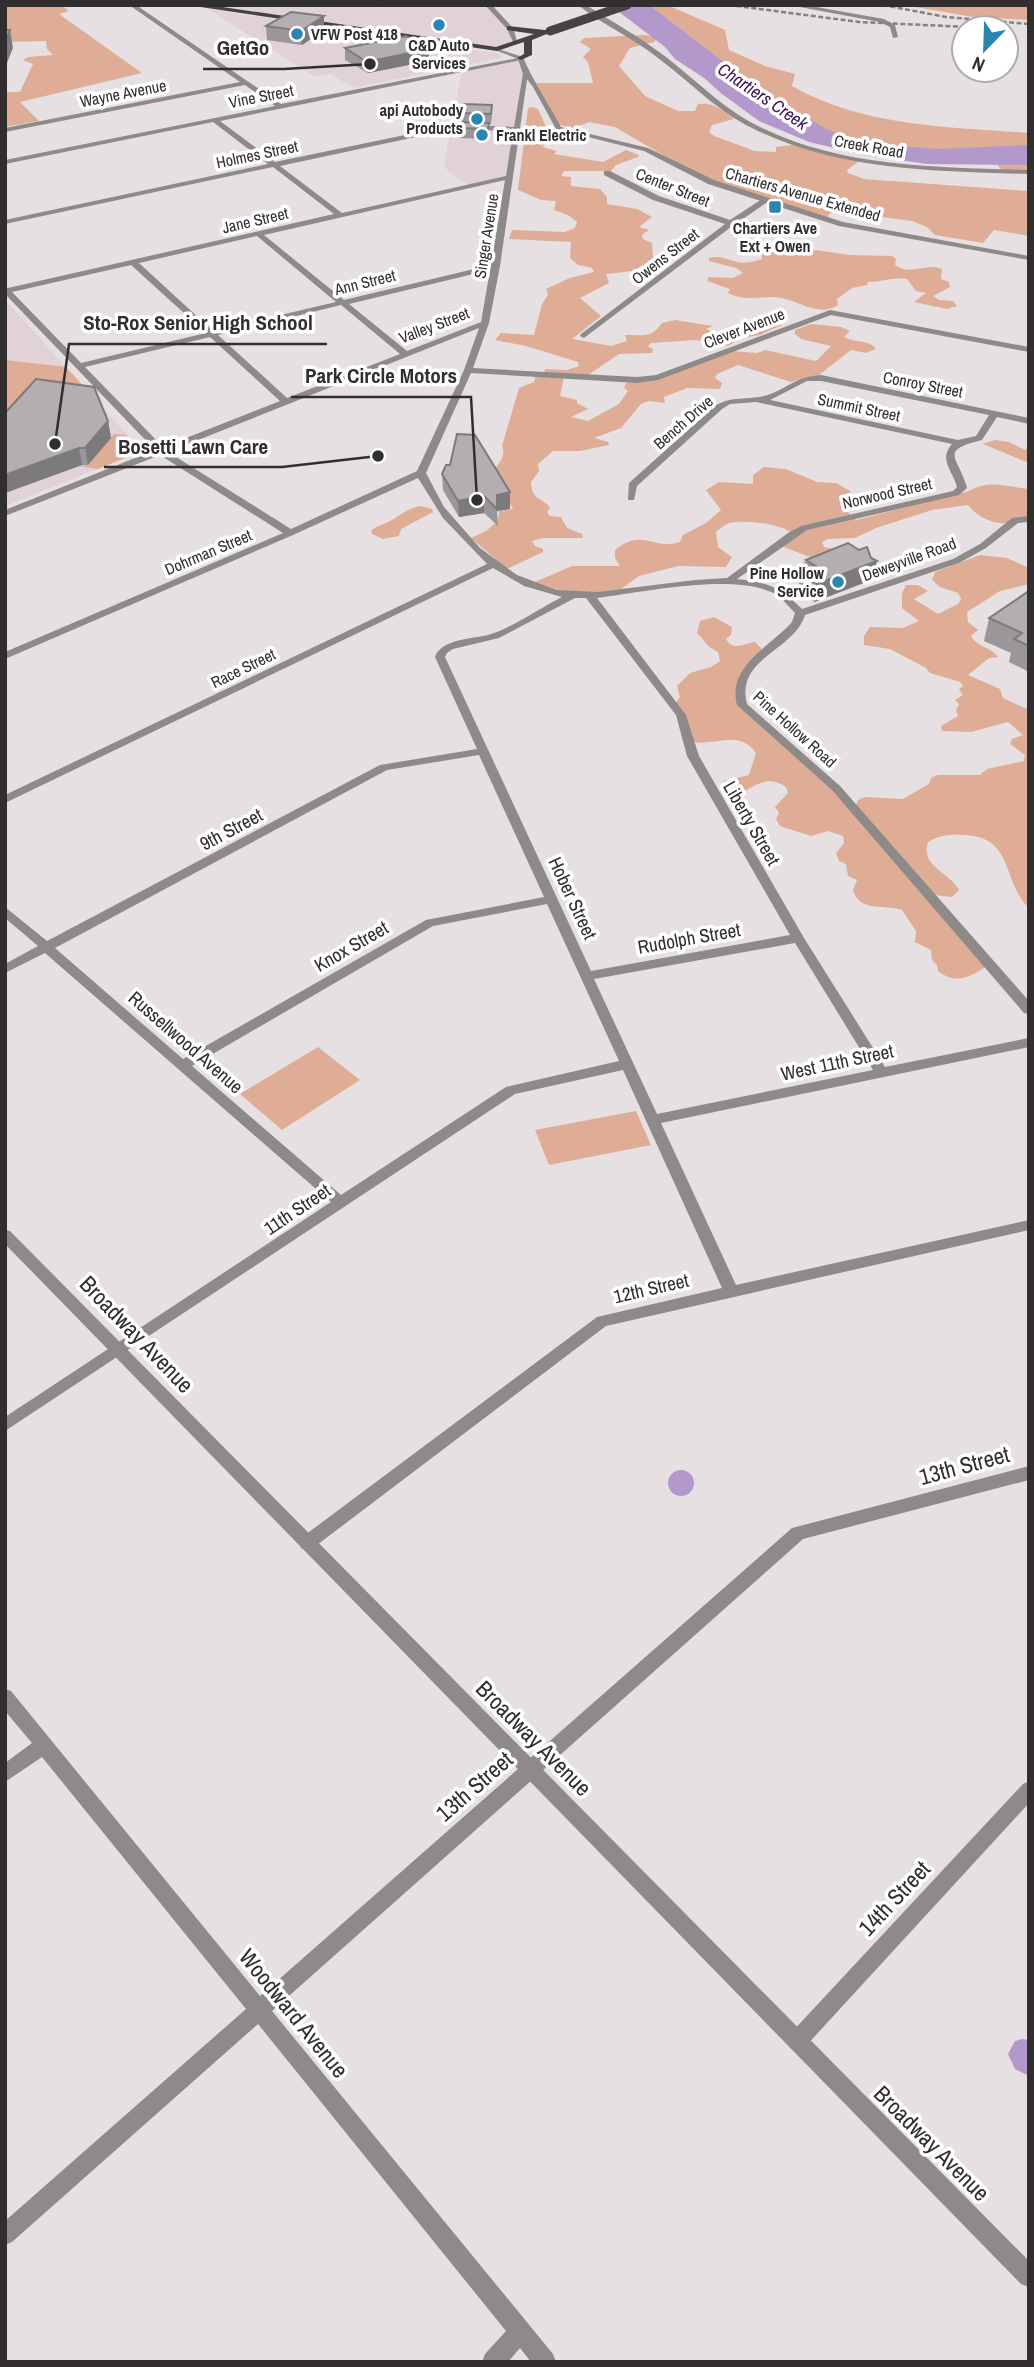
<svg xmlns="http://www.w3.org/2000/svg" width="1034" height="2367" font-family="'Archivo Narrow',sans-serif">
  <rect width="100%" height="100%" fill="#e7e0e2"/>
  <path fill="#e0d2d7" d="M191 5H363L381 8 386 5H488L510 28 516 43 497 49Z
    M208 9 496 53 502 56 500 58 353 88 331 74 315 77Z
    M521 58 526 74 509 177 469 186 447 170 444 164 462 70Z
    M5 300 142 451 5 506Z"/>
  <path fill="#dfac95" d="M5 5H61L69 11 59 14 142 73 20 102 39 121 5 127V92H20L33 64 23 60 28 57 53 55 47 49 46 41 5 42Z
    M638 5H667L725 30 729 50 765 66 795 74 792 86C864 127 949 127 1029 133V173H1004L990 156 878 150 799 132Z
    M904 5H1029V20L973 17Z
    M646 35 657 38 654 42 630 48 619 66 645 96 678 111H695L698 104C713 102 723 110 734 119L712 125 709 132 714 136 755 151 776 152V147L792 145 858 162 847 170 848 173 864 179 1029 191V236L994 230 983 243 935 235 927 227 912 221 839 211 830 213 827 218 717 182 685 168 615 127 589 122 571 129 556 123 536 83H593L588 62 583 57 591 49 580 42 584 38Z
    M532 107 538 109 546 127 542 131 548 134 542 139 550 141 542 147 557 151 554 154 603 162 626 150 639 155 638 157 616 165 611 171H564L561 176 571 177V186L600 189 607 197V204L637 209 652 217 639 227 649 230 642 235 643 239 652 243 653 259 633 271 606 274 609 283 580 298 601 316 572 339 611 346 627 341 625 335C643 335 652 338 662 323L675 320 713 326 706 329C721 336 748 336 757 321L782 325 760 335 742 338 728 346 695 340 651 343 648 346 653 349 652 353 619 354 588 375 544 373 545 369 567 370 579 366 578 362 526 346 495 340 501 333 534 335 542 304 548 295 546 289 570 278 594 272 592 268 578 265 570 258 571 242 509 239 512 230 565 232 575 228 577 222 568 215 554 210 556 201 541 200 518 190 528 108Z
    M778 244 804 253 816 250 849 255 892 256 896 259 895 265C911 277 925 262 942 269L941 279 949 282 950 287 933 296 939 300 953 301 957 306 947 309 914 302 926 293 916 291 907 279C893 277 882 282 868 282L867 285 852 288 837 299 838 305C816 319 796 297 773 297 756 297 744 301 728 293L730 289 707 281 709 277 733 278 743 273 736 268 709 261V258C721 255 727 260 738 262 746 264 755 261 762 259L761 249Z
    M811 324 841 327 850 331 844 337C854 343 869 339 876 349L866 353 851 350 819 375 791 382 738 365 717 374 715 378 722 383 720 389 687 388 664 397 665 403 649 401 641 404 621 428 594 438 608 442 609 445 580 451H553L538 464 539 471 531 482C532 502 542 496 550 508L547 512 550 516 561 517 567 528 582 534 583 538H543L532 541 535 546 543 549V552L507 569 471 538 486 531 498 521 499 511 513 509 493 473C497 464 507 457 502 446L519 388 534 382 536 375 564 377 560 396 577 400V403L588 409 571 417 588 421 619 404 628 391 624 388 626 383 660 378 731 351 757 353 765 350 816 361 831 346 801 339 795 334V330Z
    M5 360 66 367 103 407 5 427Z
    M114 434 126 435 142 451 98 469 79 466 88 465Z
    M995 440 1009 442 1025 450 1029 446V463L983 444Z
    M764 467 786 469 817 482 836 483 850 491 854 501 845 509 856 520 969 491C990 479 1007 487 1029 489V520C1005 527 984 524 968 505L932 510 876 528 855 538 828 539 822 542 824 547 835 549 821 569 798 578 788 574 810 557 781 546 794 535C785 524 744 519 730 523 725 524 720 529 716 532L718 547 732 557 726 567 678 566 639 576 621 589 590 593 558 590 535 582 572 566H620L615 558V550C643 527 654 551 680 542L683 535 706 523 721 510 706 490 719 482 753 484V475Z
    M421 506 432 509 433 512 401 529 399 536 383 539 372 534 371 531C377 525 380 526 386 523 398 518 404 509 421 506Z
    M980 555 1007 558 1029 568V584L1000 591 967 612 968 622 978 630 971 636C977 647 991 647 998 657L989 658 968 675 1000 689 1003 698 1029 710V908C1002 882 1014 837 965 835 952 834 939 835 928 842 920 867 950 872 959 890L952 897 935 895 856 805 858 800 865 797 903 799 929 784 931 778 938 775H980L987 769 1024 761 1025 755 1010 744 1012 739 1023 735 1008 722 971 732 942 731 941 726 958 716 956 710 959 704 955 700 963 695 959 689 963 686 960 682 930 673 926 668 890 649 864 645V636L870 627 903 628 919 621 902 608V594L906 585H918L928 591 914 599 938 614 958 604 961 599 958 593 940 587 932 580 935 572Z
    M714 617 732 627 731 635 726 639C733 652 745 643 755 642L764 651 751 665 739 703 810 764 989 965C971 976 957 986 938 971L937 965 932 960 931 950 915 942 916 931 902 910C885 904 859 913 853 890L857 880 848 876 846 864 839 861 836 853 844 843 843 836 828 831 811 836 780 826 776 819 779 813 775 807 788 793 786 787C769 776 760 783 744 791L726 789 724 781 749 775 756 753C739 729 716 746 693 742L674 706 680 697 677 686 690 673 711 667 720 661 718 652C708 648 704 640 697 633L700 621Z
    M318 1047 360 1080 282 1130 240 1094Z
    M636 1111 651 1145 549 1165 535 1130Z"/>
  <path fill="#b398cc" d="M610 5H649L763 92 826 129 862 143 938 149 1029 145V165L927 164 864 155 809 142 759 121 722 94 704 78 675 59 665 47Z
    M668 1483a13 13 0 1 1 26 0a13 13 0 1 1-26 0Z
    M1022 2039 1029 2040V2076L1015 2069 1008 2054 1015 2041Z"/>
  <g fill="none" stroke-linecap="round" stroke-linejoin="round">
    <path fill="#8d8a89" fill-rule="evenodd" d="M129 5H136L281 104 523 57 521 60 220 121 275 162 453 125 514 127 523 74 528 73 500 266 489 323 473 368 637 377 656 375 830 310 1029 347V352L831 315 658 380 637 383 471 373 426 473 444 507 480 548 517 575 557 590 597 592 695 580 727 578 788 533 801 526 953 491 957 487C953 471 938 460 952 444L756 402 730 404 722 409 637 486 634 500H628L629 483 716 405C732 396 748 400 764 396 787 390 793 377 821 375L1029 418V424L997 417 982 440C937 451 959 457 967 488L959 495 807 530 737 579C769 583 780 586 802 609L953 559 980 544 1012 518 1029 516V522L1018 523 986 548 959 563 805 615C794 651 735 658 747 704L840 786 1029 1001V1014L1024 1013 832 790 737 705C727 666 770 647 792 622L795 613C790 608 785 602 780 597 743 570 641 593 597 598L686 715 699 756 804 938 885 1067 1029 1038V1047L661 1123 736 1285 1029 1220V1230L606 1326 313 1548 307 1550 301 1548 299 1543 301 1538 597 1317 722 1288 623 1070 515 1094 5 1431V1417L331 1202 45 953 5 973V964L38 946 5 918V907L47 941 380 765 477 749 435 657C441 639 472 639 488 635 512 628 540 608 562 597L524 586 493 568 5 803V795L487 564 443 518 418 478 293 535 5 659V652L283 533 160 455 5 516V510L155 450 5 294V287L8 288 334 214 273 167 5 224V220L268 164 213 122 5 164V160L275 106 245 85 5 132V128L240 82ZM453 129 513 131 506 176 342 213 280 166ZM505 180 491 265 344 300 264 235ZM257 236 336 302 213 331 139 263ZM131 265 206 333 81 363 12 292ZM490 270 481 322 407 351 349 304ZM341 305 400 354 287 398 218 335ZM479 328 464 370 417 471 291 529 168 452ZM210 337 280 401 163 447 85 367ZM807 381H821L989 415 976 436 958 440 770 400ZM575 598H586L676 715 687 756 790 935 591 971 445 657 447 653 453 649 499 638ZM479 755 544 897 426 920 183 1059 55 948 387 770ZM547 904 619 1061 506 1087 341 1195 192 1066 433 926ZM795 943 873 1070 657 1114 594 979Z
      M485 5H492L513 28 518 44H514L507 29Z
      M578 5H586C611 21 638 36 662 54 694 78 721 107 756 125 841 168 936 167 1029 170V174C934 171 839 171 752 128 717 111 689 81 658 58 633 38 603 25 578 5Z
      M789 5H805L884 19 895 25 898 37 893 38 890 27 880 22Z
      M604 171H610L659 196 730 220 762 199 769 201 731 227 584 338 580 336 581 334 725 224 653 200 604 175Z
      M1029 1466V1480L803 1539 272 2011 553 2354 556 2362H531L520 2348 508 2362H482L485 2354 506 2331 258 2024 12 2242 5 2245V2221L246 2009 42 1757 5 1782V1763L32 1743 5 1711V1689L11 1691 260 1996 792 1528Z
      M1029 1781V1803L804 2048 797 2051 790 2048 787 2041 790 2034 1023 1784Z"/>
    <path fill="#8d8a89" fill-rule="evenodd" d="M495 48 523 57C533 81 548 103 561 127L648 148 714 180 843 222 1029 256V260L839 226 708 184 644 151 556 129 533 87 523 74 518 59 495 50Z
      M5 1230 10 1231 1029 2261V2287L1021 2284 5 1244Z"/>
    <path fill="#484343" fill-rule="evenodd" d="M187 5H209L496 47 534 34 507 30V26L554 31 532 40V55L521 60 517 58 524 54V42L497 51Z"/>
    <path stroke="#858082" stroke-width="2.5" stroke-dasharray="5 2.5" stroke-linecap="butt" d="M729 5 859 22 991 28
      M883 5 946 17 1029 24"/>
    <path stroke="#484343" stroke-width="9" d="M550 31 627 5"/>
  </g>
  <path fill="#9a9699" d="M324 16V30L302 45 267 40 266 26Z
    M345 48 429 49V61L368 73 345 60Z
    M492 105V115L491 124H489L488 139 459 138 458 128 462 122 461 113Z
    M5 413 108 421 111 438 88 465H82L5 493Z
    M442 474 510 509 497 511 498 526 484 513 459 517 443 490Z
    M806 560 874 579 814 602 798 591 800 573 804 571Z
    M1029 591V672L1009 662 1011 653 984 641 989 618Z"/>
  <path fill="#7d7a7d" d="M324 16V30L302 45 301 31Z
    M10 30 13 48 5 68V42Z
    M429 49V61L368 73 367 62Z
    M108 421 111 438 88 465 85 448Z
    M79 448 82 465 5 493V475Z
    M510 492V509L497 511V495Z
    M484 496V513L459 517 458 501Z
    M877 561 874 579 814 602 817 584Z"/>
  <path fill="#b3aeb2" stroke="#7d7a7d" stroke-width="2" d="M291 12 324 16 301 31 266 26Z
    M5 30H10L5 42Z
    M406 36 429 49 367 62 345 48Z
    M463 104 492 105 491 114 461 113Z
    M460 122 489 123 488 129 458 128Z
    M36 379 94 387 108 421 85 448H79L5 475V413Z
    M457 434 475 435 510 492 497 495V509L484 496 458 501 442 474 446 465H450Z
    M848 543 859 550 867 547 871 558 877 561 817 584 800 573 817 567 806 560Z
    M1029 591V646L1014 639 1022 633 989 618Z"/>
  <g fill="#2985b2" stroke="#fff" stroke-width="2.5">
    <circle cx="439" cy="25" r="7"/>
    <circle cx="297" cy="34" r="7"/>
    <circle cx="477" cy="119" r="7"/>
    <circle cx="482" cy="135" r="7"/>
    <rect x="768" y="200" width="14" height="14" rx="3.5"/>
    <circle cx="838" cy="582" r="7"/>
  </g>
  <g text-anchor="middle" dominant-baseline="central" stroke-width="7" stroke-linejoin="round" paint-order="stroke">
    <g font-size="16" font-weight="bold" fill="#312e2f" stroke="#fff" text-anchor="start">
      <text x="311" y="34">VFW Post 418</text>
      <text x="439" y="45" text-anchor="middle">C&amp;D Auto<tspan x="439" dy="18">Services</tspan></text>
      <text x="463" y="110" text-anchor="end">api Autobody<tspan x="463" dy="18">Products</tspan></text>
      <text x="496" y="135">Frankl Electric</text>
      <text x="775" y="228" text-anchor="middle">Chartiers Ave<tspan x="775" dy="18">Ext + Owen</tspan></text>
      <text x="824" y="573" text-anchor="end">Pine Hollow<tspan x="824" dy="18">Service</tspan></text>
    </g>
    <g font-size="16" fill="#312e2f" stroke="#fff">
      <text transform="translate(123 93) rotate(-11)">Wayne Avenue</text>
      <text transform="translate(261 96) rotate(-11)">Vine Street</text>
      <text transform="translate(869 146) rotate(10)">Creek Road</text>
      <text transform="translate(257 154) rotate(-12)">Holmes Street</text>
      <text transform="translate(673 187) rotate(22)">Center Street</text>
      <text transform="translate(803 194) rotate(16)">Chartiers Avenue Extended</text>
      <text transform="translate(255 220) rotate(-13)">Jane Street</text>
      <text transform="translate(486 236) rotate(-81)">Singer Avenue</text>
      <text transform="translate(665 256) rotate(-38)">Owens Street</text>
      <text transform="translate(365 282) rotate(-14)">Ann Street</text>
      <text transform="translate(434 325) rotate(-21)">Valley Street</text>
      <text transform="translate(744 328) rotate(-21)">Clever Avenue</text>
      <text transform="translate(923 384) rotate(11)">Conroy Street</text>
      <text transform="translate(859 407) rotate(12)">Summit Street</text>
      <text transform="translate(683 422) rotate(-41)">Bench Drive</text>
      <text transform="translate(887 493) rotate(-13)">Norwood Street</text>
      <text transform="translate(208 552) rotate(-23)">Dohrman Street</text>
      <text transform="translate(909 559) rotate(-20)">Deweyville Road</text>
      <text transform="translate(243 668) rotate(-26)">Race Street</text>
      <text transform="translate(795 729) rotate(42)">Pine Hollow Road</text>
    </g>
    <g font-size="18" font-style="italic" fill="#3c1856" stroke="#fff">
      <text transform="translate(763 96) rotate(34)">Chartiers Creek</text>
    </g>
    <g font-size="19" fill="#312e2f" stroke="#fff">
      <text transform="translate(752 823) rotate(60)">Liberty Street</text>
      <text transform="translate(231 829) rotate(-28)">9th Street</text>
      <text transform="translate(573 898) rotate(65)">Hober Street</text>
      <text transform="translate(689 938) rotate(-10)">Rudolph Street</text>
      <text transform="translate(351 946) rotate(-30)">Knox Street</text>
      <text transform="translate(186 1042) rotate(41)">Russellwood Avenue</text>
      <text transform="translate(837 1062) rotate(-12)">West 11th Street</text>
      <text transform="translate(297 1209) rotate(-34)">11th Street</text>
      <text transform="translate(651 1288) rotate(-13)">12th Street</text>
    </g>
    <g font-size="23" fill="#312e2f" stroke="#fff">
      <text transform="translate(137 1334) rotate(46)">Broadway Avenue</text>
      <text transform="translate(964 1465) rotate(-15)">13th Street</text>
      <text transform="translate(534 1738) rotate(45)">Broadway Avenue</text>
      <text transform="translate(474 1786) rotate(-41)">13th Street</text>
      <text transform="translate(894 1898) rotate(-47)">14th Street</text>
      <text transform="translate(294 2013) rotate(51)">Woodward Avenue</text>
      <text transform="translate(932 2143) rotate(45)">Broadway Avenue</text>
    </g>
  </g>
  <path fill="none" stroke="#312e2f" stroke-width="2.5" d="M370 64L284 69H203M55 444L69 344H327M477 500L471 397H291M378 456L282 467H104"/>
  <g fill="#312e2f" stroke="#fff" stroke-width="2.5">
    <circle cx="370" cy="64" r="7"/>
    <circle cx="55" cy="444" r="7"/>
    <circle cx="477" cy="500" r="7"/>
    <circle cx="378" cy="456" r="7"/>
  </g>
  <g font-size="21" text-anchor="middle" font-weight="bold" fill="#312e2f" stroke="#fff" stroke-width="7" stroke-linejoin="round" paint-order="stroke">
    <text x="243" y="55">GetGo</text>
    <text x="198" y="330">Sto-Rox Senior High School</text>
    <text x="381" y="383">Park Circle Motors</text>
    <text x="193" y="454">Bosetti Lawn Care</text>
  </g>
  <rect width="1034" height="2367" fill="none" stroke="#312e2f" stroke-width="14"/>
  <g transform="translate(985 49) rotate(203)"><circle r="33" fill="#ffffff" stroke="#adabac" stroke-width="2"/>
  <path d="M0-5L12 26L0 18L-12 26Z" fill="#2985b2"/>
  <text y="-10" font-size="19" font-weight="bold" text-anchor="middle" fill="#312e2f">N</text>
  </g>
</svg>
